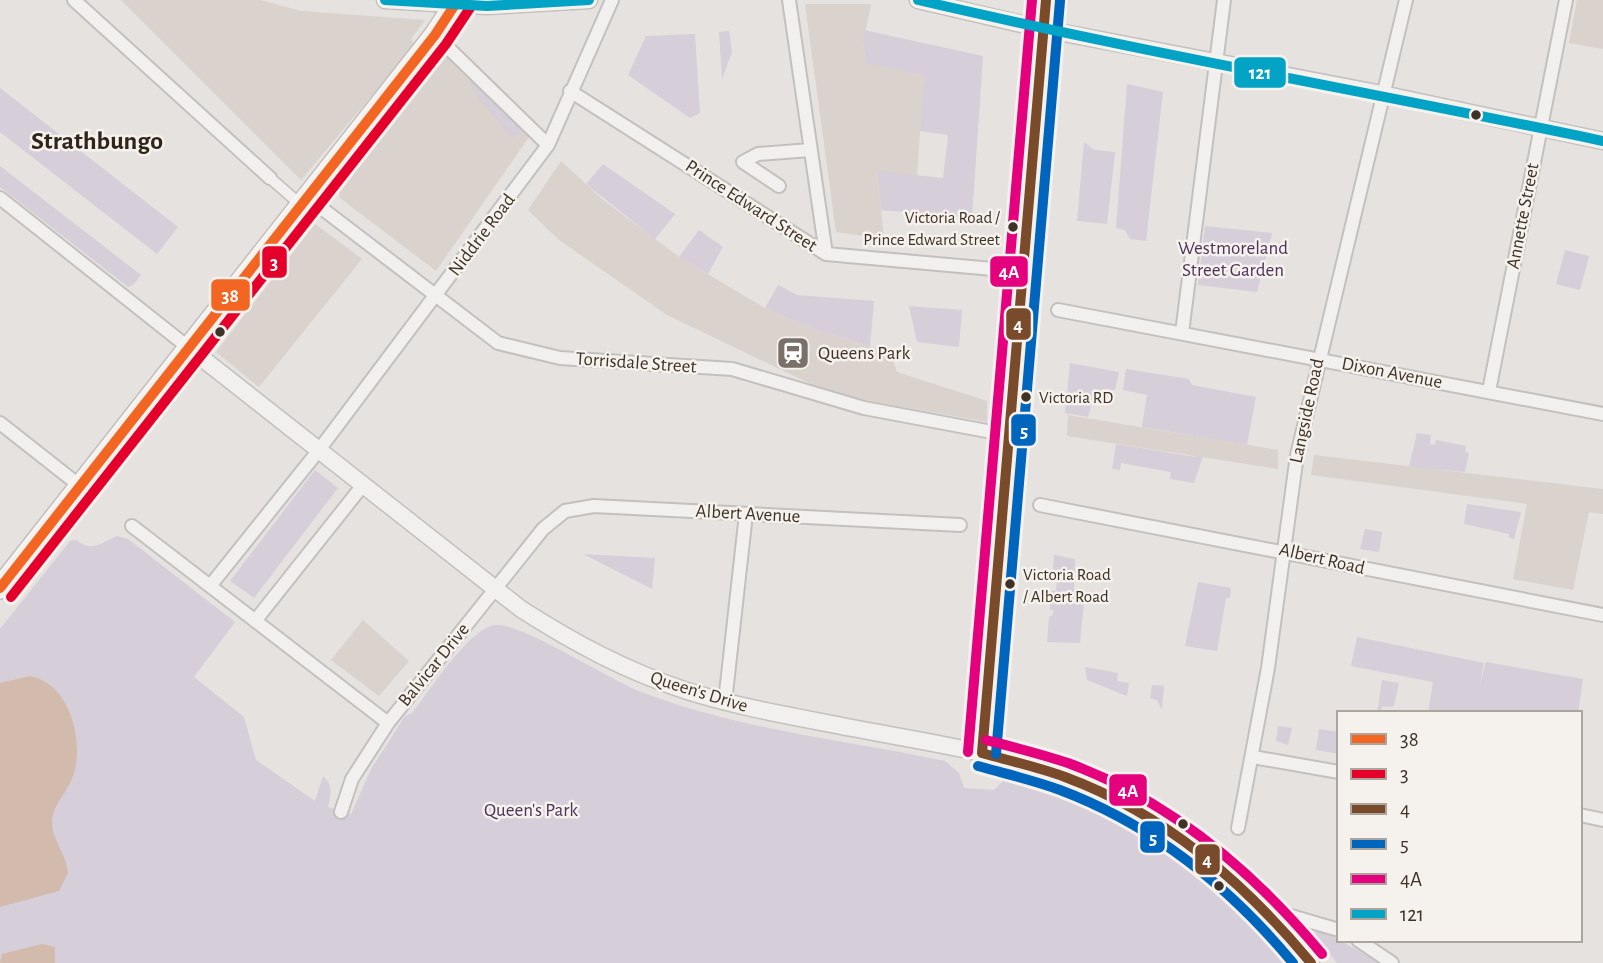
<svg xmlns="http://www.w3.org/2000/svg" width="1603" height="963" font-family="'Alegreya Sans',sans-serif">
  <rect width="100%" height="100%" fill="#e5e2e0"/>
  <path fill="#d9d2cd" d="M121 0H260L301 11 425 20 411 39 414 45 301 180Z
    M1577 0H1603V49L1569 43Z
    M805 4H871L863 44 866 62 924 75 917 176 877 172 884 239 836 232Z
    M447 54 531 134 436 271 340 198 339 192Z
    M561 161 602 199 679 257 765 308 825 333 890 352 897 372 987 401V422L869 401 811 384 667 315 559 240 528 210Z
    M315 224 362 259 259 387 216 352Z
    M1068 415 1278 450V469L1067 436Z
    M1314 455 1603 489V514L1589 512 1573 590 1513 579 1527 504 1311 475Z
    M363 620 409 661 379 696 331 660Z"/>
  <path fill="#d6ced8" d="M864 30 983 56 972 218 881 210 877 171 943 178 948 135 920 131 924 75 866 63 863 44Z
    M729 31 732 52 722 79 719 32Z
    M695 34 700 113 690 118 628 75 646 36Z
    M470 81 527 129 512 138 475 94Z
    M1127 84 1163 92 1146 241 1130 239 1125 230 1116 228Z
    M0 88 178 227 157 254 0 132Z
    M1084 142 1094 150 1115 152 1107 224 1077 221Z
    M603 164 675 214 655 239 586 184Z
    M0 166 141 275 133 285 128 287 0 187Z
    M1205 226 1272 233 1257 292 1198 285Z
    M699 230 723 247 708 274 679 257Z
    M1565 250 1589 256 1580 290 1556 284Z
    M778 285 797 295 874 301 870 346 825 333 765 308Z
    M909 306 962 310 959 347 917 342Z
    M1070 363 1119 372 1115 390 1102 389 1100 403 1092 402 1088 417 1065 413Z
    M1126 369 1189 379 1192 385 1256 397 1247 445 1142 427 1147 395 1123 390Z
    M1417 433 1431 435 1430 444 1435 445 1436 440 1466 446 1465 452 1469 453 1465 472 1409 467Z
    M1116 444 1195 457 1196 454 1203 456 1194 483 1170 479 1171 472 1121 463 1120 470 1112 469Z
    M315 470 338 488 254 598 230 581Z
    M1467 504 1521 512 1514 539 1509 538V534L1464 524Z
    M1365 529 1382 532 1379 552 1360 549Z
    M117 536 128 539 235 622 194 677 244 717 256 760 315 801 323 776C333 785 331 795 328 807L351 814 371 769 405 716 412 713C429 692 469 628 495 625 521 622 606 678 639 691 736 729 843 740 945 761L959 773 964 788 994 790 1003 781 1014 778C1126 804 1222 875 1292 963H0V629L70 541 76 540C94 553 100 543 117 536Z
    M583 554 655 558 652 589Z
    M1054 555 1075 559 1074 589 1085 591 1080 643 1047 642 1049 617 1053 615V610H1050L1051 591H1056L1057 577 1052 576Z
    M1198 582 1231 588 1230 598H1226L1217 651 1185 646Z
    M1357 637 1484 663 1480 684 1486 662 1583 679 1578 713H1428L1433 682 1351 666Z
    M1085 667 1118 673 1117 681 1129 683 1127 696 1087 680Z
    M1382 680 1399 683 1394 706 1382 707 1381 713H1377Z
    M1152 685 1164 686 1162 710 1157 700 1150 698Z
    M1278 726 1292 728 1288 745 1276 741Z
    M1319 729 1339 732V754L1316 750Z
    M1318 928 1380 963H1337L1314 934Z"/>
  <path fill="#d2bbac" d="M30 676C69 683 84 739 74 773 69 791 53 803 52 822 52 840 67 855 68 873L59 891 0 907V683Z
    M42 944 55 947V963H0L2 954Z"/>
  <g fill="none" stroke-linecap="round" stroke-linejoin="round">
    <defs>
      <path id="pedestrian" d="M270 178 301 205"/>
      <path id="minor" d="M74 0 270 178
        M789 0 826 254
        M435 35 548 145
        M570 91 826 254 993 269
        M779 186 743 162 758 154 810 150
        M307 197 498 343 560 358 732 369 864 408 1008 435
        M0 198 189 348
        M1058 310 1603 414
        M1182 333 1224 0
        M1489 391 1566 0
        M0 423 80 486
        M1040 505 1603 615
        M132 526 388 723
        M210 586 319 450 548 145 612 0
        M255 621 363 485
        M725 702 746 514
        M1253 757 1339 772
        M341 812 352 779 388 723 543 529 565 511 594 506 960 525
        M1580 815 1603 820
        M1238 828 1268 668 1297 455 1406 0
        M1267 909 1339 930
        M1358 940 1392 963"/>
      <path id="tertiary" d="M385 0 487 6 589 0
        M918 0 1043 29 1382 94 1603 141
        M189 348 521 609C574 643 626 671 687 691 741 708 797 717 852 728 926 742 1003 753 1074 780 1169 816 1249 883 1311 963
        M982 753 1046 0"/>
      <path id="primary" d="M0 588 435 35 458 0"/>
    </defs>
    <use href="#pedestrian" stroke="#c3c0be" stroke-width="13"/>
    <use href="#minor" stroke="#c3c0be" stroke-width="16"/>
    <use href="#tertiary" stroke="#c3c0be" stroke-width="19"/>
    <use href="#primary" stroke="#c3bfbc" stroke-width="24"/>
    <use href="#pedestrian" stroke="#f2f0ef" stroke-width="10"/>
    <use href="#minor" stroke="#f2f0ef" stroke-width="12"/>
    <use href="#tertiary" stroke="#f2f0ef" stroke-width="16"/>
    <use href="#primary" stroke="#f6f5f4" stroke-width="21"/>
    <defs>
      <path id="bus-1" d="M0 588 435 35 458 0"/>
      <path id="bus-2" d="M11 597 446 44 470 8"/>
      <path id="bus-3" d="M982 753 1046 0
        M982 753C1010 761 1038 767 1065 777 1165 814 1244 882 1311 963"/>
      <path id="bus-4" d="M996 754 1060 1
        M978 766C1006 774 1033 780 1060 790 1153 825 1230 887 1293 963"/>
      <path id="bus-5" d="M986 740C1013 747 1041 754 1068 763 1171 801 1253 871 1322 954
        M968 752 1032 0"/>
      <path id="bus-6" d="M385 0 487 6 589 0
        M918 0C1145 53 1375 93 1603 141"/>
    </defs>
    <use href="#bus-1" stroke="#f5f1ed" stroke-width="16"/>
    <use href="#bus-2" stroke="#f5f1ed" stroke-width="16"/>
    <use href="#bus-3" stroke="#f5f1ed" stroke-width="16"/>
    <use href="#bus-4" stroke="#f5f1ed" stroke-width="16"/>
    <use href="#bus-5" stroke="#f5f1ed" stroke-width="16"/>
    <use href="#bus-6" stroke="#f5f1ed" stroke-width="16"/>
    <use href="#bus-1" stroke="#f26522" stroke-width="10"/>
    <use href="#bus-2" stroke="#e4002b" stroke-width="10"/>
    <use href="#bus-3" stroke="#7a4b2a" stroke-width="10"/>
    <use href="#bus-4" stroke="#0065bd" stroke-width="10"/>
    <use href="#bus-5" stroke="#e5007d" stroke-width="10"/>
    <use href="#bus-6" stroke="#03a3c6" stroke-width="10"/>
  </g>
  <defs>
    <symbol id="station-square" viewBox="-11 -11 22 22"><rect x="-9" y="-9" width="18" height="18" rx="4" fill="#797067" stroke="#f5f1ed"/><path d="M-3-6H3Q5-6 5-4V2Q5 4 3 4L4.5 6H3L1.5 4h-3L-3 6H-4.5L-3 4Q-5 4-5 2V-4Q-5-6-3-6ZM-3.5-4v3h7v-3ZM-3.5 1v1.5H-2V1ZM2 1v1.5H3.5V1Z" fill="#fff"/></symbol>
  </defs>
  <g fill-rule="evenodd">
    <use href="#station-square" x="774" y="334" width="38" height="38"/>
  </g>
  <g fill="#3f3226" stroke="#f5f1ed" stroke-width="2.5">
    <circle cx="1476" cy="115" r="6"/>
    <circle cx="1013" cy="227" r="6"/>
    <circle cx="220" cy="332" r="6"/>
    <circle cx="1026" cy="397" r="6"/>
    <circle cx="1010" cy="584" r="6"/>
    <circle cx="1183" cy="824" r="6"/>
    <circle cx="1219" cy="886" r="6"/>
  </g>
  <g text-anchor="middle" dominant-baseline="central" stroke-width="5" stroke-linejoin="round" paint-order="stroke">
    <g font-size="17" fill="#3f3226" stroke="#f5f1ed" text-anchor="start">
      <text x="1000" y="217" text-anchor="end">Victoria Road /<tspan x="1000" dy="22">Prince Edward Street</tspan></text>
      <text x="1039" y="397">Victoria RD</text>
      <text x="1023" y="574">Victoria Road<tspan x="1023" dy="22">/ Albert Road</tspan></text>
    </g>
    <g font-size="19" fill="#3f3226" stroke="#f5f1ed">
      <text transform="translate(751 206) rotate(33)">Prince Edward Street</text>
      <text transform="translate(1523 216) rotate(-79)">Annette Street</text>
      <text transform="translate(482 235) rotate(-53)">Niddrie Road</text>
      <text transform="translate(636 363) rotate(4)">Torrisdale Street</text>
      <text transform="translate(1392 373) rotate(11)">Dixon Avenue</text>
      <text transform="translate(1307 411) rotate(-78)">Langside Road</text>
      <text transform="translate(748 514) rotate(3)">Albert Avenue</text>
      <text transform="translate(1322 559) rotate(13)">Albert Road</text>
      <text transform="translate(434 665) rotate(-51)">Balvicar Drive</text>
      <text transform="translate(699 692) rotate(17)">Queen's Drive</text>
    </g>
    <g font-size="19" fill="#4e335b" stroke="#f5f1ed">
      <text x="1233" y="248">Westmoreland<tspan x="1233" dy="22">Street Garden</tspan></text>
      <text x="531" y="810">Queen's Park</text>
    </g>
    <g font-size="19" fill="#3f3226" stroke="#f5f1ed" text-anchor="start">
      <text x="818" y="353">Queens Park</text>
    </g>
    <g font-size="26" font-weight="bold" fill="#302519" stroke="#f5f1ed">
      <text x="97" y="141">Strathbungo</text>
    </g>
  </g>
  <g stroke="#f5f1ed" stroke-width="2.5">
    <rect x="1233" y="56" width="54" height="33" rx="7" fill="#03a3c6"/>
    <rect x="261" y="245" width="27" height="34" rx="7" fill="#e4002b"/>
    <rect x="989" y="255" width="40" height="33" rx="7" fill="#e5007d"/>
    <rect x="210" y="278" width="41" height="34" rx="7" fill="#f26522"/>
    <rect x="1005" y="307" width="27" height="34" rx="7" fill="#7a4b2a"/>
    <rect x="1010" y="413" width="27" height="34" rx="7" fill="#0065bd"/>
    <rect x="1108" y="773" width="40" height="34" rx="7" fill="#e5007d"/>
    <rect x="1139" y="820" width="27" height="34" rx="7" fill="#0065bd"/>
    <rect x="1194" y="843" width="27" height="33" rx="7" fill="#7a4b2a"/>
  </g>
  <g font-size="19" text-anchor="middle" font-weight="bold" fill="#fff">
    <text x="1260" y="79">121</text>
    <text x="274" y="269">3</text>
    <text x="1009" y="278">4A</text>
    <text x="230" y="302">38</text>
    <text x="1018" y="331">4</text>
    <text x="1024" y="437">5</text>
    <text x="1128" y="797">4A</text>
    <text x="1153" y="844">5</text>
    <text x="1207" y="866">4</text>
  </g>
  <rect x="1337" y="711" width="245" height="231" fill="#f5f1ed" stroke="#aca59d" stroke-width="2"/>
  <rect x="1351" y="734" width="35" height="10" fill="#f26522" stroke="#aca59d" stroke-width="2"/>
  <text x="1400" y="746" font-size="21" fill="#3f3226">38</text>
  <rect x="1351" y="769" width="35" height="10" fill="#e4002b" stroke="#aca59d" stroke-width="2"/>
  <text x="1400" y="781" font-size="21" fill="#3f3226">3</text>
  <rect x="1351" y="804" width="35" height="10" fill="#7a4b2a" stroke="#aca59d" stroke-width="2"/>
  <text x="1400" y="816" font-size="21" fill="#3f3226">4</text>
  <rect x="1351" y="839" width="35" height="10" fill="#0065bd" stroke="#aca59d" stroke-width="2"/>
  <text x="1400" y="851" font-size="21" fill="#3f3226">5</text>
  <rect x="1351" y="874" width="35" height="10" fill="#e5007d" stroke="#aca59d" stroke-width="2"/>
  <text x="1400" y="886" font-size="21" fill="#3f3226">4A</text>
  <rect x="1351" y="909" width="35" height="10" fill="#03a3c6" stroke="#aca59d" stroke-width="2"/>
  <text x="1400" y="921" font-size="21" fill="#3f3226">121</text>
</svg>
